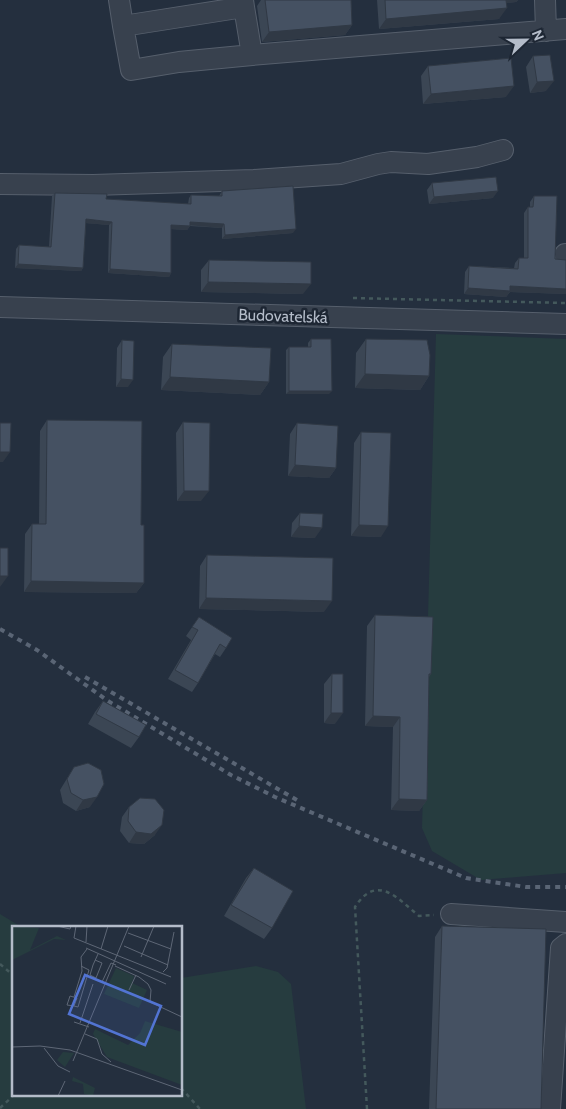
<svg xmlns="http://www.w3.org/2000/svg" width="566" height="1109" font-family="Cabin,sans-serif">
  <rect width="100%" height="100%" fill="#242f3e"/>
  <path fill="#263c3f" d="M436 334 566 339V873L481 880 432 851 422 828Z
    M0 914 23 928H14V1095H181V978L256 966 278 972 291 984 306 1109H0Z"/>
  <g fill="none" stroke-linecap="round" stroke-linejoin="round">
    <defs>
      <path id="minor" d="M119 0 123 26 244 7 243 0
        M545 0 546 31
        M244 7 252 55
        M123 26 131 70 179 62 252 55 566 29
        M0 184 93 185 254 180 341 174 378 164 391 162 428 164 477 157 503 150
        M565 254H566
        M0 307 566 324
        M451 914 566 922
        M550 1109 561 948 566 944"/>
    </defs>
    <use href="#minor" stroke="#565f6c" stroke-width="22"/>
    <path stroke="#44595c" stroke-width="2.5" stroke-dasharray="4 4" stroke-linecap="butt" d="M353 298 566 303
      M0 964 14 976
      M181 1088 200 1109
      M0 1108 14 1095
      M367 1109 355 907C377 873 397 898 419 916L434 915"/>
    <use href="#minor" stroke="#38414e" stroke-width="20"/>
    <path stroke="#5a6575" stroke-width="4" stroke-dasharray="5 5" stroke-linecap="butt" d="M0 629 37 650 108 701 231 775 275 797 466 878 526 887H566
      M85 677 297 800"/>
  </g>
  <path fill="#3b4654" d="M261 0H351L352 25 345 35 262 42 257 6Z
    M377 0H518L516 2 506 3 499 19 379 29Z
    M533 56 546 91 530 93 526 67Z
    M428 66 506 97 423 104 421 76Z
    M432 183 493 198 429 204 427 190Z
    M222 191 293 233 222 239V228L190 226 187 230 171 229V273L169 277 108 273 109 225 86 223 83 268 81 271 15 268 16 249 19 245 49 247 52 196 55 193 106 199 188 204 189 198 191 195 219 196Z
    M534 196 555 259 566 260V294L510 292 506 297 464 294 465 272 469 266 514 268 515 263 519 258H524V213L528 207H530V202Z
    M209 260 303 294 201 292V270Z
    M311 339 329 394H286V350L289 347H308V343Z
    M366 339 429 376 420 390 355 388 356 353Z
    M122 340 128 387H116L117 348Z
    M172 344 269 382 260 395 161 390 163 357Z
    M47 420 141 525 144 583 136 593 24 592 25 534 32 524H39L40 431Z
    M183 422 201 501H177L176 433Z
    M297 423 336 468 329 478 288 476 290 434Z
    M361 432 381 537 351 536 354 443Z
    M300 513 315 538 291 537 292 523Z
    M207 555 324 612 199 609 200 566Z
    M375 615 431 674 429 677 427 800 419 811 391 810 393 727 365 726 367 626Z
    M199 617 226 648 220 657 215 654 198 683 192 692 168 679 191 640 186 636Z
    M332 674 335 724 324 723V684Z
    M103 701 139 737 131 748 88 724 95 712Z
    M74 767 90 807 76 811 63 803 60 790Z
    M129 807 155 835 144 844 129 843 120 831 122 817Z
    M254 868 272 928 264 939 224 916 246 878Z
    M442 926 541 1109H429L435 937Z"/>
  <path fill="#303945" d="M501 0H518L516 2 498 4Z
    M507 8 499 19 379 29 386 19Z
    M352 25 345 35 262 42 269 32Z
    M554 81 546 91 530 93 537 82Z
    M514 86 506 97 423 104 431 94Z
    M498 191 493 198 429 204 434 197Z
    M86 219 112 222 109 225 83 223Z
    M190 222 224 224 222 228 187 225Z
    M171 225 190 226 187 230 169 229Z
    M296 229 293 233 222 239 225 235Z
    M18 264 83 268 81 271 15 268Z
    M110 269 171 273 169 277 108 273Z
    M208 282 311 284 303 294 201 292Z
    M510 286 566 289V294L510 292 506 297 464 294 468 288Z
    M365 374 429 376 420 390 355 388Z
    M170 377 269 382 260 395 161 390Z
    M121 379 133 380 128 387H116Z
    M289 391H332L329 394H286Z
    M0 452H10L3 462H0Z
    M295 465 336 468 329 478 288 476Z
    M184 491H209L201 501H177Z
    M359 525 388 526 381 537 351 536Z
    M299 526 322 528 315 538 291 537Z
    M0 576H8L0 587Z
    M31 581 144 583 136 593 24 592Z
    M206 598 332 601 324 612 199 609Z
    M331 713H343L335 724 324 723Z
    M373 716 400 717 393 727 365 726Z
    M97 797 90 807 76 811 83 800Z
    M399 799 427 800 419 811 391 810Z
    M162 825 155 835 144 844 129 843 136 832Z"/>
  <path fill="#455162" stroke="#303945" d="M265 0H351L352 25 269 32Z
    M385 0H506L507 8 386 19Z
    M550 55 554 81 537 82 533 56Z
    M511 58 514 86 431 94 428 66Z
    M496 177 498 191 434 197 432 183Z
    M293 186 296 229 225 235 224 224 190 222V226L171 225V273L110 269 112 222 86 219 83 268 18 264 19 245 51 247 55 193 107 194 106 199 191 204V195L222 196V191Z
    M534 196H557L555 259 566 260V289L510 286V291L468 288 469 266 518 269 519 258H528V207H533Z
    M209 260 311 262V284L208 282Z
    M311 339H331L332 391H289V347H311Z
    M366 339 427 340 430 355 429 376 365 374Z
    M122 340 134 341 133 380 121 379Z
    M172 344 271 348 269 382 170 377Z
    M47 420 142 421 141 525H144V583L31 581 32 524H46Z
    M183 422 210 423 209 491H184Z
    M0 423H11L10 452H0Z
    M297 423 338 426 336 468 295 465Z
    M361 432 391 433 388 526 359 525Z
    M300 513 323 514 322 528 299 526Z
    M0 548H8V576H0Z
    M207 555 333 558 332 601 206 598Z
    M375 615 433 617 431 674H429L427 800 399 799 400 717 373 716Z
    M199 617 232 638 226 648 220 644 198 683 175 670 198 630 192 627Z
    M332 674H343V713H331Z
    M103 701 146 725 139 737 96 714Z
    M88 763 101 770 104 784 97 797 83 800 71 793 67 779 74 767Z
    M140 798 155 799 164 810 162 825 151 834 136 832 128 821 129 807Z
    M254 868 293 891 272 928 231 905Z
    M442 926 546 929 541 1109H436Z"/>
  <g text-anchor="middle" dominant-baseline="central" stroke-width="5" stroke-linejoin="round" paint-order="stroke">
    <g font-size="16" fill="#b4bcc9" stroke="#1d2633">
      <text transform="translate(283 316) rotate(2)">Budovatelská</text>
    </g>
  </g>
  <g transform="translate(12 926)">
    <rect width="170" height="170" fill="#242f3e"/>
    <path d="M0 0 27 2 18 24 45 10 54 14 42 13 0 34ZM104 42 122 50 120 57 135 64 127 82 92 68ZM133 95 170 106V159L95 131 81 108 83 103 116 119 128 107ZM51 126 62 127 53 141 45 134ZM61 151 83 162 81 170 72 168 71 158 60 155Z" fill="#263c3f"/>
    <path fill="none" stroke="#5e6776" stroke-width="1" d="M45 0 58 3 59 0M64 0 62 12 159 51M116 7 159 23M74 16 75 0M112 20 156 39M74 22 154 58M89 23 96 0M129 31 142 0M83 34 90 37 84 52 78 49 81 39 86 28M103 40 127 51 136 58 139 64 138 76 170 91M151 46 155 42 162 6M90 56 99 37 104 39M117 64 124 49M58 70 65 72 62 80 55 79ZM62 71 70 45 69 31 75 23M62 80 66 81 77 44 69 40M62 96 77 101M68 97 81 58M73 108 85 113 90 128 99 136M0 121 28 120 58 124 170 164M32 122 46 140 58 146M61 135 117 0M46 170 53 155"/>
    <path fill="#5274d3" fill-opacity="0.15" stroke="#5274d3" stroke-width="2.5" d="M73 49 149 80 133 119 57 88Z"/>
    <rect width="170" height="170" fill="none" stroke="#b4bcc9" stroke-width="2.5"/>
  </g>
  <g transform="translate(526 40) rotate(68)" stroke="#1d2633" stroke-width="4" paint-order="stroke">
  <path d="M0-4L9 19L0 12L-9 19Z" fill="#b4bcc9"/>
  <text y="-8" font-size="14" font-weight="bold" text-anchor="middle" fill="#b4bcc9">N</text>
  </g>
</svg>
